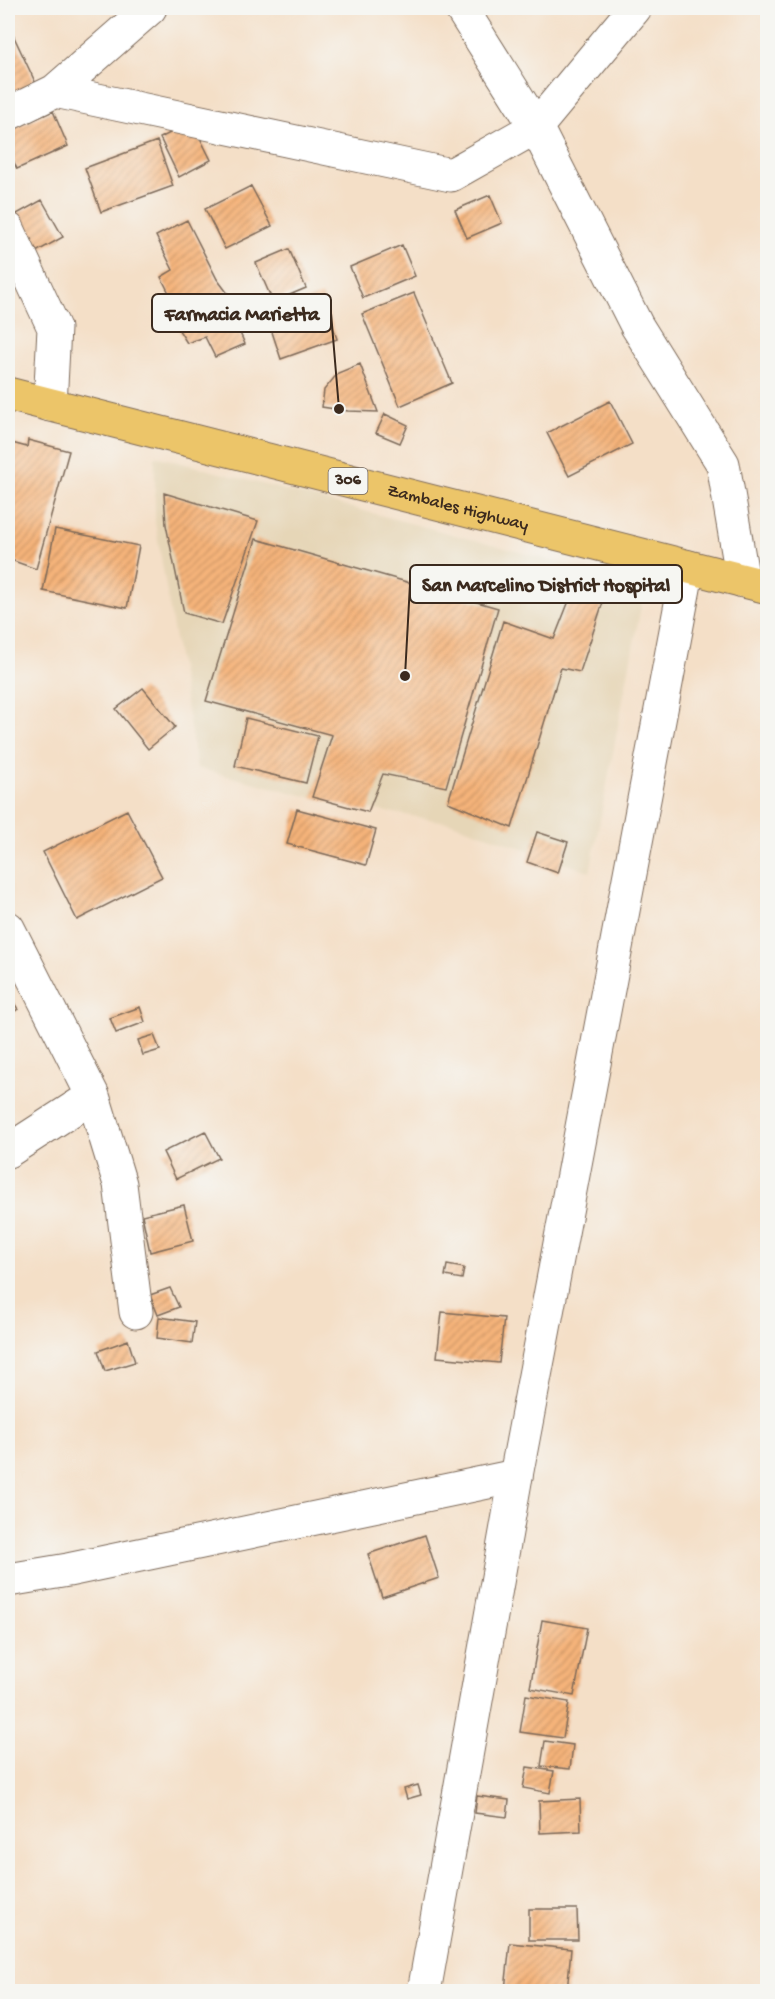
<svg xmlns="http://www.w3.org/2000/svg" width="775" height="1999" font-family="'Gochi Hand',sans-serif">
  <defs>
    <pattern id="building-hatch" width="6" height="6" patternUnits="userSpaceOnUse" patternTransform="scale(1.5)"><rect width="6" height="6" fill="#f6b47a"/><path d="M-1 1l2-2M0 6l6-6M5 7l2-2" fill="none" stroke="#c89363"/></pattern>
  </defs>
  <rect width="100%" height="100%" fill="#f6f6f2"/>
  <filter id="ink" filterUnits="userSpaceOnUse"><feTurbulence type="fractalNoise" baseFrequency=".0167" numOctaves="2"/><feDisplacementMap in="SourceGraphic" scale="12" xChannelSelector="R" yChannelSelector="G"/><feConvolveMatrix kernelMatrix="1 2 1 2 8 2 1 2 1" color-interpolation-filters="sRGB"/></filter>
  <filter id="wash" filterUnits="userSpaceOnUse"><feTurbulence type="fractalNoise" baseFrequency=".008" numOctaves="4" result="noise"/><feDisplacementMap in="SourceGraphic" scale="24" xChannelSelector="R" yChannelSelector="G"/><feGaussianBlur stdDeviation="1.35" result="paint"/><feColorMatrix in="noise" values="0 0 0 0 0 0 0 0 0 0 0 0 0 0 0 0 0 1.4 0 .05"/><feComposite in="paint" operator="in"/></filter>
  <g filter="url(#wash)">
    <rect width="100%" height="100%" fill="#f4dfc7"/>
    <path fill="#e6d6b7" d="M155 456 645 585 590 872 452 823 330 802 197 768 155 522Z"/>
    <g id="blocks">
      <path fill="url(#building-hatch)" d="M8 24 37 86 8 95Z
        M53 111 68 146 17 169 8 149V131Z
        M192 122 211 160 179 177 160 138Z
        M157 141 173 186 101 212 85 168Z
        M251 186 272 226 225 249 205 209Z
        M490 195 502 223 467 238 455 210Z
        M42 200 63 237 36 252 15 215Z
        M187 220 217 279 235 303V322L245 344 215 357 205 337 187 343 164 306 173 301 161 277 173 270 156 236Z
        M402 245 415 276 363 298 350 267Z
        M289 249 306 288 273 302 256 263Z
        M414 293 452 383 400 406 362 314Z
        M322 295 337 339 281 359 266 314Z
        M360 364 378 412 348 411 322 407 324 390 338 373Z
        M610 401 632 444 569 476 547 433Z
        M385 414 408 425 400 443 376 433Z
        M28 440 69 451 36 569 8 559V442L27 447Z
        M164 493 258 521 222 624 184 613 166 525Z
        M55 529 139 546 127 608 43 591Z
        M256 539 498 608 446 787 383 774 368 812 312 797 332 735 206 701Z
        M576 583 607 590 580 672 561 668 512 828 448 802 503 621 554 639Z
        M143 688 175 727 148 749 116 709Z
        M246 718 318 736 306 783 235 766Z
        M297 809 376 830 366 865 287 844Z
        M127 810 162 877 77 920 43 852Z
        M537 832 568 842 558 873 527 862Z
        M8 971 15 985 8 990Z
        M10 997 18 1009 8 1016V999Z
        M140 1007 145 1022 116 1033 110 1018Z
        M154 1035 160 1050 143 1055 138 1040Z
        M205 1131 219 1158 176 1179 163 1152Z
        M184 1205 193 1241 150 1252 142 1215Z
        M447 1265 464 1268 462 1279 445 1276Z
        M170 1288 179 1307 158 1315 150 1295Z
        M442 1312 504 1318 499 1363 437 1357Z
        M159 1317 195 1322 192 1343 157 1338Z
        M128 1340 135 1362 105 1371 98 1351Z
        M425 1535 439 1578 382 1597 368 1554Z
        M542 1620 587 1628 574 1696 530 1688Z
        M526 1695 569 1702 563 1738 520 1732Z
        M545 1741 573 1745 570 1769 541 1766Z
        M527 1767 554 1771 550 1793 523 1788Z
        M418 1785 421 1795 407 1799 404 1789Z
        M477 1796 509 1800 507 1817 475 1813Z
        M580 1799 581 1831 540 1833 539 1801Z
        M529 1909H577L578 1940H529Z
        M510 1943 571 1949 567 1992 505 1990Z"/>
    </g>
  </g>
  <g filter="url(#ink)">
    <use href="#blocks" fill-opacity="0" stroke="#7c6959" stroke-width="1.5"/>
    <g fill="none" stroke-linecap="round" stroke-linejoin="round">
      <defs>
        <path id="minor" d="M461 8 536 127 637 326 723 464 743 581
          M55 91 451 175 536 127 635 8
          M8 114 55 91 150 8
          M8 229 54 328 50 405
          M8 928 93 1096 8 1151
          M93 1096 120 1184 136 1312
          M8 1577 14 1579 68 1570 516 1476"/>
        <path id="tertiary" d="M424 1992 516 1476 688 567"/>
        <g id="primary">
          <path id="s1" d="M8 394 768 587"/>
        </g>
      </defs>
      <use href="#minor" stroke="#7c6959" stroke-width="35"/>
      <use href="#tertiary" stroke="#7c6959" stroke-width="35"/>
      <use href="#primary" stroke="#7c6959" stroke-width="35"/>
      <use href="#minor" stroke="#fff" stroke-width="33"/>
      <use href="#tertiary" stroke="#fff" stroke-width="33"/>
      <use href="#primary" stroke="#ecc569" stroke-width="33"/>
    </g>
  </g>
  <g text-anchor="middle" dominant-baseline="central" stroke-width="4.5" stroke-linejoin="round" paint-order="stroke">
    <rect fill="#f6f6f2" stroke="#73675e" stroke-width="1.5" x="328.5" y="468" width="39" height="26" rx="4.5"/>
    <g font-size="16" font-weight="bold" fill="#3b2a1e">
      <text x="348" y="481">306</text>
    </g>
    <g font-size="18" fill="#3b2a1e" stroke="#f6f6f2">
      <text stroke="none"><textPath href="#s1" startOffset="464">Zambales Highway</textPath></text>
    </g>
  </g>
  <path fill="none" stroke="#3b2a1e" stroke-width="2" d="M339 409L331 313M405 676L410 584"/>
  <g fill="#3b2a1e" stroke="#f6f6f2" stroke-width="2">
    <circle cx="339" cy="409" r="6"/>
    <circle cx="405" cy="676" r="6"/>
  </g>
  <g fill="#f6f6f2" stroke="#3b2a1e" stroke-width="2">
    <rect x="152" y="294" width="179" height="38" rx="6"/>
    <rect x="410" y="565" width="272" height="38" rx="6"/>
  </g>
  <g font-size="20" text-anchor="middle" font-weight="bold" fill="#3b2a1e">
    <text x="242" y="320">Farmacia Marietta</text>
    <text x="546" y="591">San Marcelino District Hospital</text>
  </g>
  <rect width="775" height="1999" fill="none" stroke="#f6f6f2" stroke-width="30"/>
</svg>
